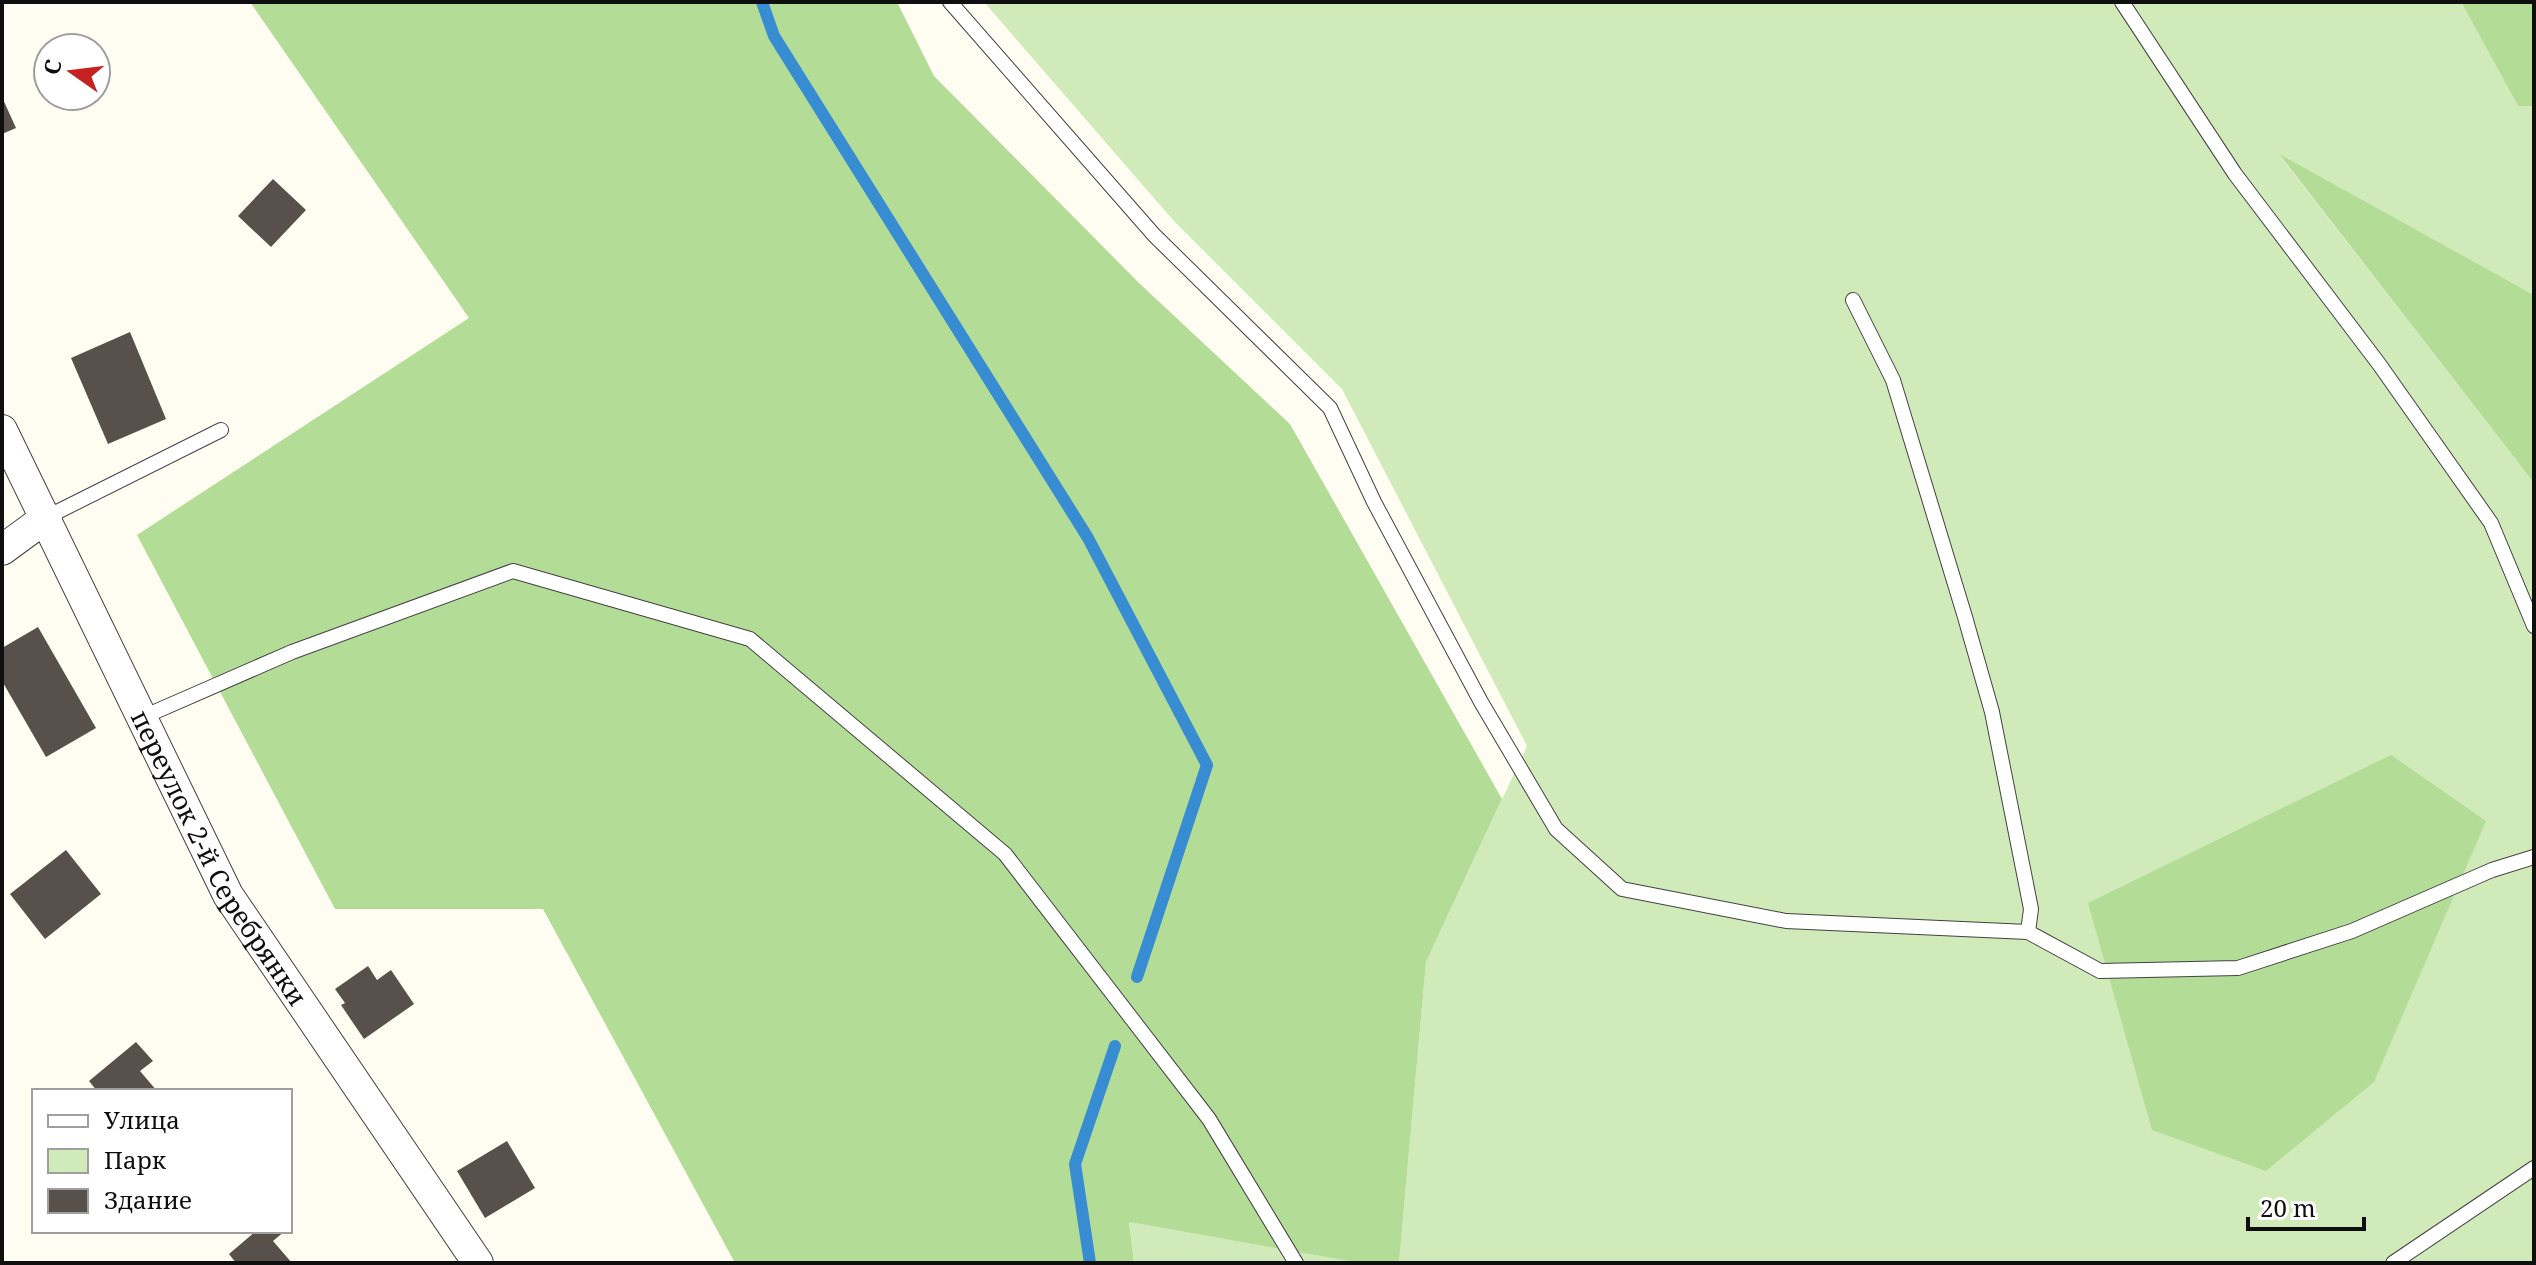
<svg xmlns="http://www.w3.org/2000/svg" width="2536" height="1265" font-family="'Noto Serif',serif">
  <rect width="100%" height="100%" fill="#fffdf1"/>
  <path fill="#d0ebb9" d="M984 2H2461L2518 106H2534V295L2280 156 2534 483V1263H1399L1426 962 1527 746 1342 389 1173 220Z
    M1129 1222 1359 1263H1134Z"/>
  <path fill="#b3dd97" d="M250 2H897L934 76 1139 283 1290 424 1502 799 1426 962 1399 1263H1359L1129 1222 1134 1263H735L543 909H335L137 535 469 318Z
    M2461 2H2534V106H2518Z
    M2279 154 2534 295V483Z
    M2391 755 2486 821 2374 1082 2266 1171 2152 1130 2088 903Z"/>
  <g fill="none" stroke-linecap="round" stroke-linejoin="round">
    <path stroke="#388dd2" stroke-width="12" d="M762 2 774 36 1088 538 1207 765 1137 977
      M1090 1263 1075 1164 1115 1046"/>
  </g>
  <path fill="#58514b" d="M2 97 16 128 2 134Z
    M273 179 306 210 271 247 238 216Z
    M130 332 166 419 108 444 71 358Z
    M38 627 96 728 46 757 2 681V648Z
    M66 850 101 894 45 939 10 894Z
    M368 966 377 980 391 970 414 1004 364 1039 341 1005 345 1003 335 989Z
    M136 1042 153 1061 140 1071 157 1091H97L89 1081Z
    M507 1141 535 1188 485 1218 457 1171Z
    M256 1231H285L273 1241 292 1263H236L229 1254Z"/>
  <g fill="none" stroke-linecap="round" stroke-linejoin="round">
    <defs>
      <path id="service" d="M950 2 1154 235 1330 408 1374 502 1481 702 1556 829 1622 889 1786 921 2028 932 2031 909 1992 712 1965 617 1893 380 1853 300
        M2122 2 2235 174 2379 364 2491 523 2534 626
        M47 517 221 430
        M143 717 292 652 513 571 750 639 1005 854 1209 1119 1296 1263
        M2028 932 2100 971 2238 968 2352 931 2492 870 2534 857
        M2393 1263 2534 1168"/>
      <g id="minor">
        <path id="s1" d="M2 430 228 895 478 1263"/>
        <path d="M2 550 47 517"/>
      </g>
    </defs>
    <use href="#service" stroke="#424242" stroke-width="16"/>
    <use href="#minor" stroke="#424242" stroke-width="32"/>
    <use href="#service" stroke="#fff" stroke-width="14"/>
    <use href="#minor" stroke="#fff" stroke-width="30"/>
  </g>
  <g text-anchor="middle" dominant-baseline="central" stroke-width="8" stroke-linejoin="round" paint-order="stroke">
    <g font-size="26" fill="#0f0f0f" stroke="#fff">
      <text stroke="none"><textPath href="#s1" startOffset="480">переулок 2-й Серебрянки</textPath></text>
    </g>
  </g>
  <rect width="2536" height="1265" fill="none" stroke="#0f0f0f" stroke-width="8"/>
  <rect x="32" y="1089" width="260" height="144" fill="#ffffff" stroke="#9f9f9f" stroke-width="2"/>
  <rect x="48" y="1115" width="40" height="12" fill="#ffffff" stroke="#9f9f9f" stroke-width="2"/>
  <text x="104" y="1129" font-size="24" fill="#0f0f0f">Улица</text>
  <rect x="48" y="1149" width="40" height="24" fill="#d0ebb9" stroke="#9f9f9f" stroke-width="2"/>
  <text x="104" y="1169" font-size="24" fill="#0f0f0f">Парк</text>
  <rect x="48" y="1189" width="40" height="24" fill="#58514b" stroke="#9f9f9f" stroke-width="2"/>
  <text x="104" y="1209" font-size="24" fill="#0f0f0f">Здание</text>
  <g transform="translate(72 72) rotate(284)"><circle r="38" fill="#ffffff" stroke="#9f9f9f" stroke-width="2"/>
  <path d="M0-6L14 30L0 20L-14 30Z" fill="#c52221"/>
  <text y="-12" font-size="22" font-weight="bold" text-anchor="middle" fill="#0f0f0f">С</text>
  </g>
  <path d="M2248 1217v12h116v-12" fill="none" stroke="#0f0f0f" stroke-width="4"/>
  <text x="2260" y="1217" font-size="24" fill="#0f0f0f" stroke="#ffffff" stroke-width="6" paint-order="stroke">20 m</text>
</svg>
